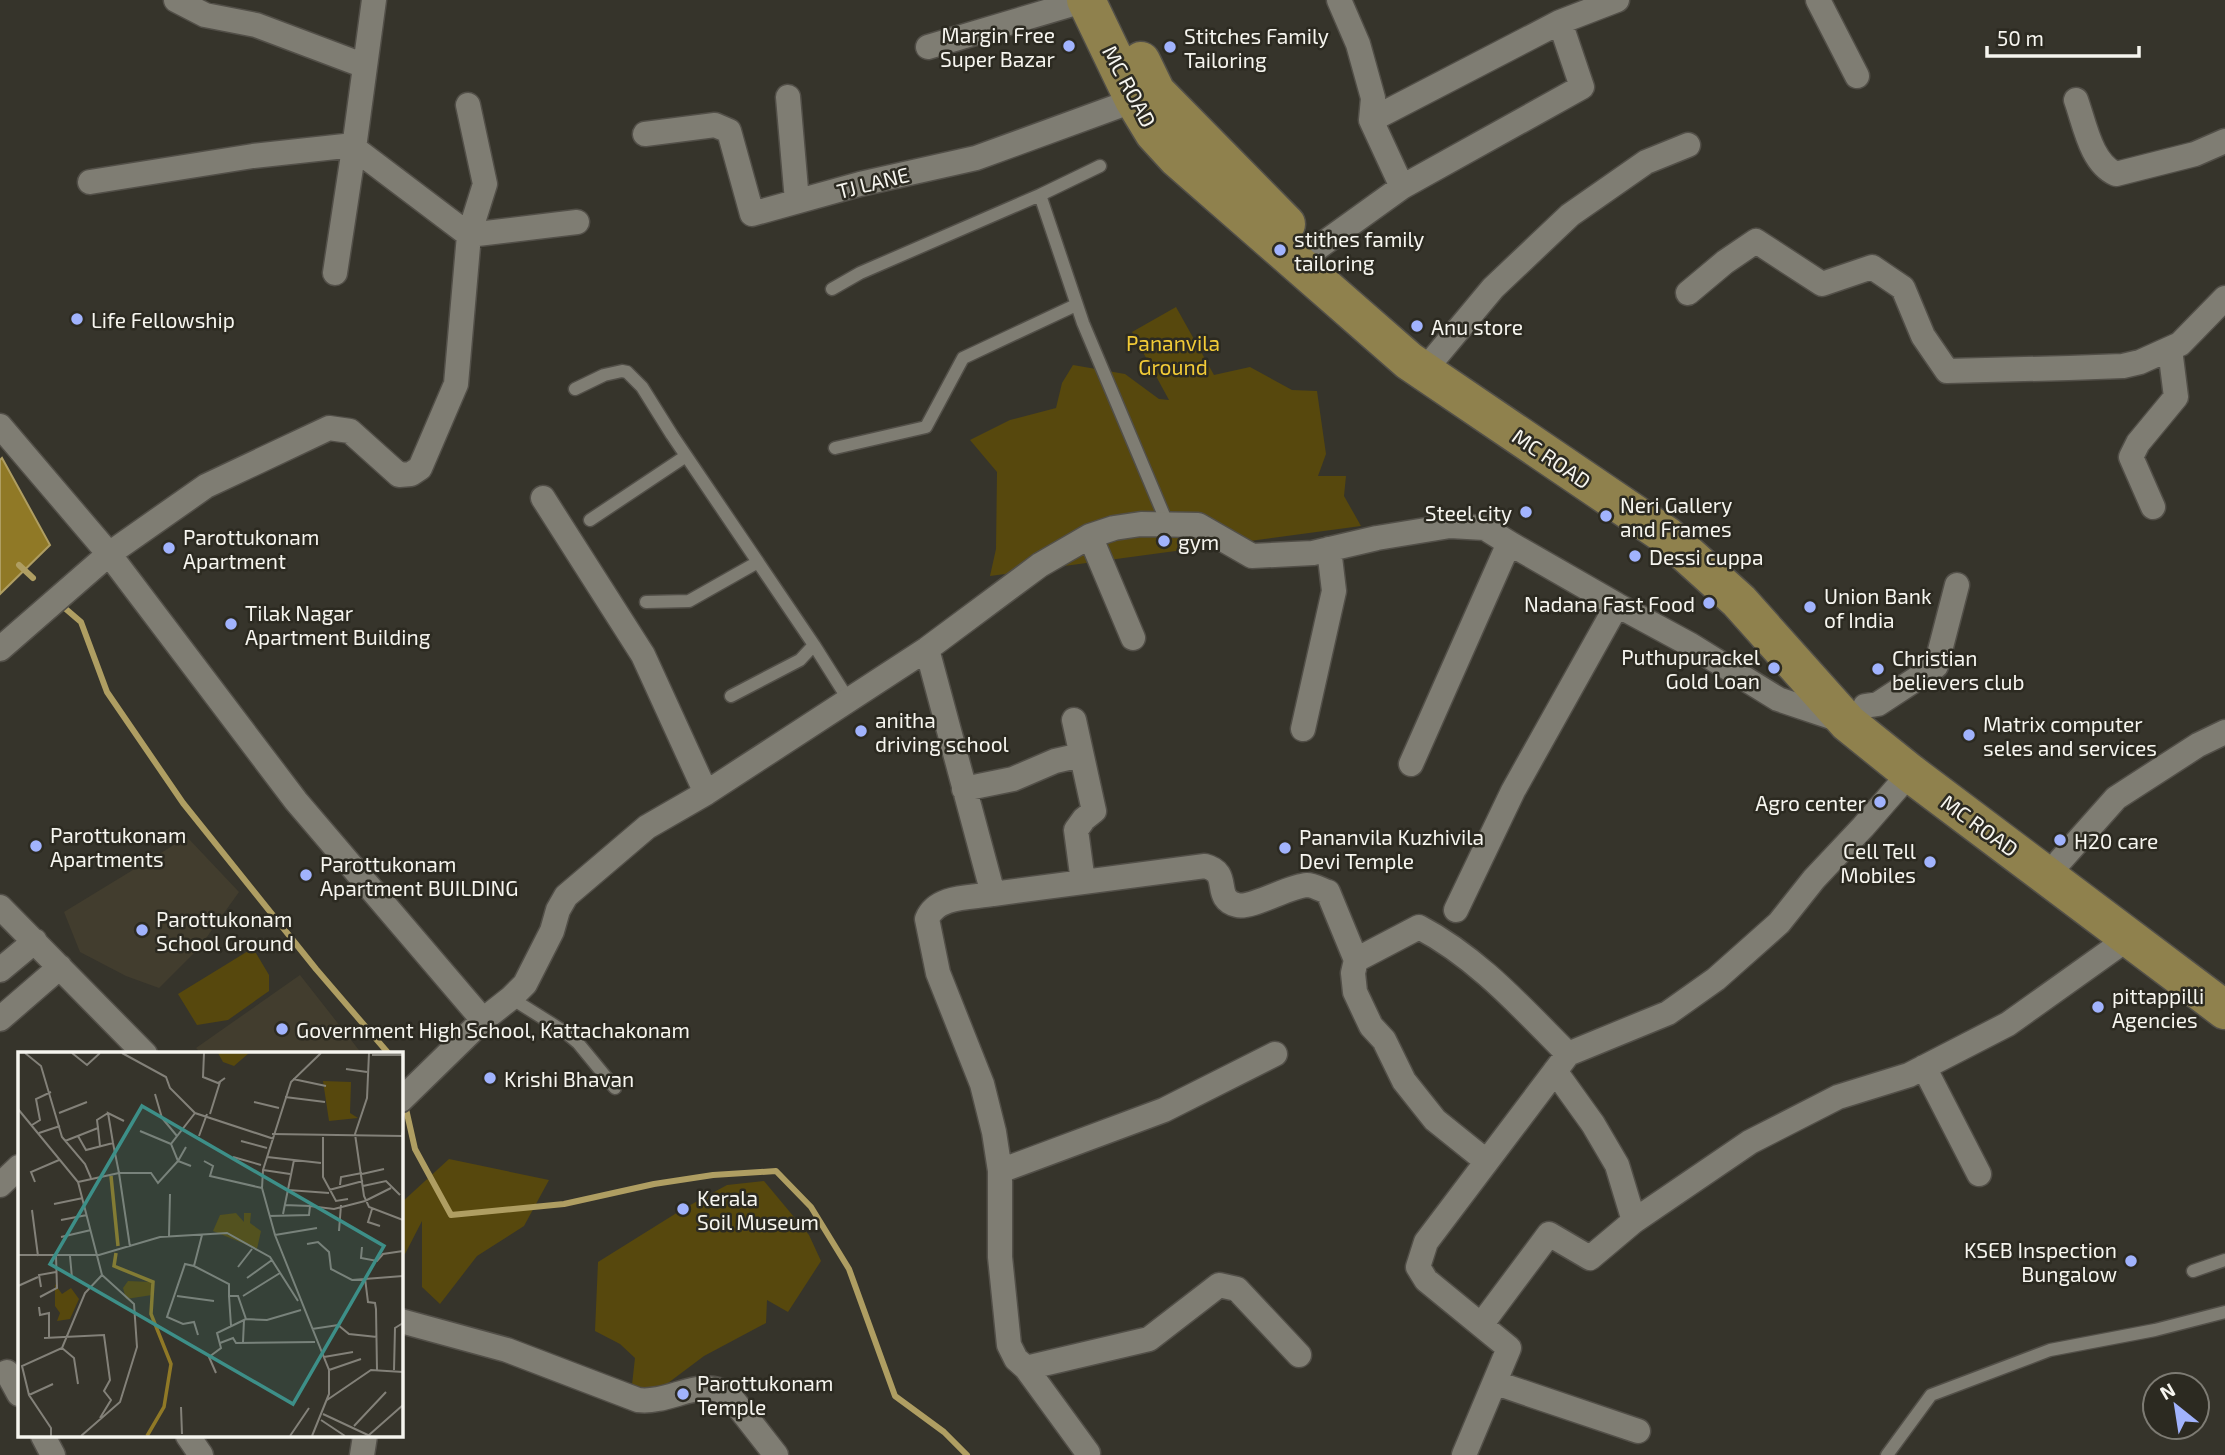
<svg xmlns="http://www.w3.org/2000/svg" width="2225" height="1455" font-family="'Exo 2',sans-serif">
  <rect width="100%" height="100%" fill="#36342b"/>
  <path fill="#423d2e" d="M187 837 239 892 199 948 159 988 126 976 80 952 64 912Z
    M300 975 362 1054H202L196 1048Z"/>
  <path fill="#57480d" d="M1176 307 1214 375 1250 367 1292 390 1317 391 1326 454 1318 476H1346L1344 496 1361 526 990 576 996 549 997 472 970 440 1010 420 1056 408 1062 383 1073 365 1125 374 1159 399 1169 400 1132 332Z
    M253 948 269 975V991L228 1020 197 1025 178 994Z
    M449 1159 549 1180 524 1226 477 1256 440 1304 422 1287V1221L405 1254 401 1253V1203Z
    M764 1181 809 1235 821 1261 788 1312 767 1300 766 1323 704 1356 656 1392 632 1385 635 1358 620 1344 595 1331 598 1262 683 1209 727 1185Z"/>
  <path fill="#907926" stroke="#af9e62" stroke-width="2" d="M2 458 50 545 0 594V460Z"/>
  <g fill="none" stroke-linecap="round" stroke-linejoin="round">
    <path stroke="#af9e62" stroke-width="6" d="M19 565 33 578
      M60 604 81 622 107 692 183 803 316 969 389 1054
      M406 1109 415 1149 451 1215 564 1204 654 1184 713 1175 776 1171 811 1207 849 1269 895 1396 944 1432 967 1455"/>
    <defs>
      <path id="service" d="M1100 166 1040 195 1083 323 1168 525
        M832 289 860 273 1040 195
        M575 389 604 375 622 371 627 372 642 387 672 435 814 645 848 699
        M835 448 926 427 963 358 1076 305
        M590 520 686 456
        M646 602 689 601 758 562
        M731 696 800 660 814 645
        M511 998 565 1032 578 1043 615 1088
        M2193 1271 2225 1260
        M1887 1455 1931 1395 2050 1350 2155 1330 2225 1312"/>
      <path id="minor" d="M176 0 205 15 256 25 365 66
        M1339 0 1358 44 1373 98 1371 120 1402 187
        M1818 0 1857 76
        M928 47 1086 0
        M788 97 797 201
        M2076 100C2085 125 2091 163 2116 174L2195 154 2225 141
        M468 105 485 184 469 235 577 222
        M1371 120 1560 22
        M645 134 715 125 729 131 752 214 860 184 976 158 1146 96
        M90 182 253 156 354 145
        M1313 251 1402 187 1582 87 1560 22 1617 0
        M335 273 354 148
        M1688 293 1725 262 1756 241 1822 284 1872 267 1903 288 1923 336 1947 371 2069 368 2123 366 2140 362 2180 344 2225 298
        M1433 360 1493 288 1570 215 1646 162 1688 145
        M0 426 109 554 206 486 329 428 350 431 399 475 411 474 420 468 456 384 469 235 354 148 374 0
        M543 498 643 655 706 793
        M2153 507 2131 457 2138 443 2176 397 2170 349
        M1090 536 1133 638
        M0 649 109 554 296 801 483 1020
        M927 649 993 894C971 898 937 895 927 919L938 973 982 1084 994 1132 1000 1171V1257L1009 1345 1016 1359 1026 1368 1149 1339 1219 1285 1237 1289 1299 1355
        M1865 706 1878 704 1936 666 1957 585
        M1074 720 1094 811 1084 819 1076 830 1083 882
        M1303 729 1334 591 1329 549
        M1411 764 1509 543
        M964 789 1013 779 1055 761 1081 755
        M2060 861 2116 798 2198 745 2225 732
        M993 894 1205 866C1233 873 1211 898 1237 905 1251 909 1289 886 1307 885 1313 885 1322 890 1328 892L1356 960 1419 927C1478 958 1522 1008 1568 1054L1668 1013 1716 979 1779 923 1814 879 1863 827 1910 773
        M0 907 145 1054
        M1456 910 1513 791 1617 605
        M1356 960 1353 973 1355 992 1371 1026 1384 1040 1404 1081 1435 1120 1486 1161
        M0 970 35 941
        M0 1019 60 967
        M1924 1067 1979 1174
        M1555 1071 1593 1124 1617 1165 1634 1221
        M401 1100 483 1020 511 998 525 984 552 931 558 910 566 896 647 827 706 793 927 649 1040 565 1090 536 1114 528 1141 524 1198 525 1252 556 1313 553 1377 538 1450 526 1485 528 1509 543 1617 605 1689 644 1778 699 1840 720
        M1000 1171 1164 1110 1275 1054
        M0 1185 19 1167
        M401 1321 507 1350 638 1400C671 1404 702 1375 730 1396L776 1455
        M1481 1325 1549 1234 1590 1258 1634 1221 1750 1142 1838 1097 1909 1075 2008 1024 2130 937
        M1026 1368 1088 1453
        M7 1372 19 1394
        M1496 1383 1638 1431
        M43 1436 53 1455
        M188 1436 201 1455
        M362 1455 365 1436
        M1464 1455 1509 1348 1426 1280 1418 1267 1426 1242 1568 1054"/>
      <path id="primary" d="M1086 0 1134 100 1154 133 1177 158 1409 361 1667 536 1739 601 1848 723 1910 773 2225 1010
        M1141 61 1156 92 1286 224"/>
    </defs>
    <use href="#service" stroke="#524f48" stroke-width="15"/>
    <use href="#minor" stroke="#524f48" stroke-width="27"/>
    <use href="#primary" stroke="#524f48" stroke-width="41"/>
    <use href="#service" stroke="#7f7d73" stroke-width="12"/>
    <use href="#minor" stroke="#7f7d73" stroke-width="24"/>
    <use href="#primary" stroke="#8f814d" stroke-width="38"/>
  </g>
  <g fill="#a1b3fd" stroke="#2c2a21" stroke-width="2.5">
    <circle cx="1069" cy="46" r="7"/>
    <circle cx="1170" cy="47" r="7"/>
    <circle cx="1280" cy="250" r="7"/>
    <circle cx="77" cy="319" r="7"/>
    <circle cx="1417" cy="326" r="7"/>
    <circle cx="1526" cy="512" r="7"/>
    <circle cx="1606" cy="516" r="7"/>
    <circle cx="1164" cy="541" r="7"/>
    <circle cx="169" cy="548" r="7"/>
    <circle cx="1635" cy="556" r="7"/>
    <circle cx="1709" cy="603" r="7"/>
    <circle cx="1810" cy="607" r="7"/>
    <circle cx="231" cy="624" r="7"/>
    <circle cx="1774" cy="668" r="7"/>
    <circle cx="1878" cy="669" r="7"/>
    <circle cx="861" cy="731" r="7"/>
    <circle cx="1969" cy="735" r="7"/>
    <circle cx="1880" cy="802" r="7"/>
    <circle cx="2060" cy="840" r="7"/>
    <circle cx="36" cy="846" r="7"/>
    <circle cx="1285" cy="848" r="7"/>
    <circle cx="1930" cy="862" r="7"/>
    <circle cx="306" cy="875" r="7"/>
    <circle cx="142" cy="930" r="7"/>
    <circle cx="2098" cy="1007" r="7"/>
    <circle cx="282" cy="1029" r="7"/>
    <circle cx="490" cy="1078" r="7"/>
    <circle cx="683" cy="1209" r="7"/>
    <circle cx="2131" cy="1261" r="7"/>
    <circle cx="683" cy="1394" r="7"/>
  </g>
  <g text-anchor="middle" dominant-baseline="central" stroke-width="5" stroke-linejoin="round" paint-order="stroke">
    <g font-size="21" fill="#f6f5ef" stroke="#2c2a21" text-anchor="start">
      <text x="1055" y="34" text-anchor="end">Margin Free<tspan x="1055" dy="24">Super Bazar</tspan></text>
      <text x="1184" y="35">Stitches Family<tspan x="1184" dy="24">Tailoring</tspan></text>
      <text x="1294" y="238">stithes family<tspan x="1294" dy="24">tailoring</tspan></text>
      <text x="91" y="319">Life Fellowship</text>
      <text x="1431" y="326">Anu store</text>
      <text x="1620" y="504">Neri Gallery<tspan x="1620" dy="24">and Frames</tspan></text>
      <text x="1512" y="512" text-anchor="end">Steel city</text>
      <text x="183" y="536">Parottukonam<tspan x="183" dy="24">Apartment</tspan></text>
      <text x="1178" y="541">gym</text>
      <text x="1649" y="556">Dessi cuppa</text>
      <text x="1824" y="595">Union Bank<tspan x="1824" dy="24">of India</tspan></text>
      <text x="1695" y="603" text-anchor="end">Nadana Fast Food</text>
      <text x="245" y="612">Tilak Nagar<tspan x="245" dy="24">Apartment Building</tspan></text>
      <text x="1760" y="656" text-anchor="end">Puthupurackel<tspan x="1760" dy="24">Gold Loan</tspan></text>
      <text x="1892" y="657">Christian<tspan x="1892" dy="24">believers club</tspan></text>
      <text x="875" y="719">anitha<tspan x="875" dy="24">driving school</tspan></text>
      <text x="1983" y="723">Matrix computer<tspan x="1983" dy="24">seles and services</tspan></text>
      <text x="1866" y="802" text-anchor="end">Agro center</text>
      <text x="50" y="834">Parottukonam<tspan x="50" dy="24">Apartments</tspan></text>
      <text x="1299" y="836">Pananvila Kuzhivila<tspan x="1299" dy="24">Devi Temple</tspan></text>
      <text x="2074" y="840">H20 care</text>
      <text x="1916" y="850" text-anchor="end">Cell Tell<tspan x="1916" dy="24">Mobiles</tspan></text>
      <text x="320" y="863">Parottukonam<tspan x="320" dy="24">Apartment BUILDING</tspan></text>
      <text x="156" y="918">Parottukonam<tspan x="156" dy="24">School Ground</tspan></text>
      <text x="2112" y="995">pittappilli<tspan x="2112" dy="24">Agencies</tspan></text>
      <text x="296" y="1029">Government High School, Kattachakonam</text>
      <text x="504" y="1078">Krishi Bhavan</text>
      <text x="697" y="1197">Kerala<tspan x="697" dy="24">Soil Museum</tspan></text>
      <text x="2117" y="1249" text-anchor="end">KSEB Inspection<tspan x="2117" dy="24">Bungalow</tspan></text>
      <text x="697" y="1382">Parottukonam<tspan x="697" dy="24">Temple</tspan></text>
    </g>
    <g font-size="21" fill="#f6f5ef" stroke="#2c2a21">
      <text transform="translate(1130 86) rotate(62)">MC ROAD</text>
      <text transform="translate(873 182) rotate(-14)">TJ LANE</text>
      <text transform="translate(1552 458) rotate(34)">MC ROAD</text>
      <text transform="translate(1980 825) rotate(36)">MC ROAD</text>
    </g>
    <g font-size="21" fill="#f2cb37" stroke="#2c2a21">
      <text x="1173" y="342">Pananvila<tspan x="1173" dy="24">Ground</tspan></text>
    </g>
  </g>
  <g transform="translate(18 1052)">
    <rect width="385" height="385" fill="#36342b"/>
    <path d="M200 1H231L216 14 205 10ZM305 29 333 30 332 61 340 66 311 69ZM218 161 226 170V161H233L232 171 243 179 239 197 195 179 202 163ZM110 229 133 230 134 243 108 247 105 236ZM37 232 44 242 53 236 61 247 52 267 39 269 42 261 37 254Z" fill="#57480d"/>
    <path fill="none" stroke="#907926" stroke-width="3.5" d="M93 124 100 194M98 201 96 214 135 230 133 262 153 312 146 355 129 384"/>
    <path fill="none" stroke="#838179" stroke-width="2" d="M7 1 23 14 44 85 67 112 73 126M54 1 69 13 82 1M104 1 148 25 152 36 177 61 256 87M186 1 185 25 200 31 207 26M351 1 349 46 337 82 346 144 351 155 385 168M354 3H385M328 17 349 20M275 27 308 34M137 42 144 66 159 84M267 45 307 50M236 50 261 56M0 57 60 130 84 223 116 252 119 295 102 350 63 384M41 61 69 50M192 62 202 30M14 73 22 68 18 47 33 40M80 76 79 68 90 61M122 79 153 92M21 81 42 74M254 82 384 84 385 79M60 84 68 98 95 91 101 121H133L140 131 160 109 153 92 177 61M181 84 189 62M305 85V125L318 149 330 147M47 89 80 76 82 94M223 89 249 96M95 91 90 61 106 69M168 95 160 109 173 114M215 105 243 113M249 105 303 111M186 109 195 114 192 124 244 136M245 118 272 122M344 122 366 117M17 130 13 120 41 108M60 130 101 121 112 195M322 133 323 125 344 121M345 134 368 129 382 143M270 138 311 141M311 138 345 129M347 149 373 136M36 152 65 146M266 153 292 154M354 157 350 170 362 174M14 158 20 204M265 162 276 108M251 164 291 163 292 154 316 157 347 149M43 168 69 163M321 179 323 153M257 183 299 176M151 184 152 142M43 185 73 178M385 191V215M289 192 300 190 311 200 313 217 334 228 385 224M344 195 343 206 359 209 365 202 385 199M0 203H81L142 185 209 181 252 205 280 249M52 204 54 226M176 214 211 232V244H220L228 267 249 268 283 258M220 215 234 197M229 226 254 208M347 226 350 250 357 251 358 257 359 318M0 234 20 225M23 235 21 223 38 220M159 244 196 249M211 244 213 274M225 244 262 221M22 245 39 236 38 204M21 255 22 263 31 261V286M294 277 320 273 331 282 359 285M180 283 176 270 165 272 149 265 167 212 176 214 184 183M26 286 86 283 92 328 86 339 93 348 82 366M225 290 226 268M202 291 215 286 218 291 297 290M44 296 56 306 60 332M306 305 335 300M311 318 343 307M376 318 377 276 385 271M198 321 191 305 203 296 199 281 228 267M11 343 35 332M309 348 353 318 385 320M163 355 164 382M305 362 352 384M303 368 327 384M336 374 368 340M351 383 385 353M33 384V376L11 343 4 314 44 296 67 241 84 223M272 384 291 356M294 384 311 342V318L257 183 244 136 245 118 273 30 303 1"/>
    <path fill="#3d8f88" fill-opacity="0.15" stroke="#3d8f88" stroke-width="3.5" d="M124 54 366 194 275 352 32 212Z"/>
    <rect width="385" height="385" fill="none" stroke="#f6f5ef" stroke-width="3.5"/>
  </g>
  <g transform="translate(2176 1406) rotate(330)"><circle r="33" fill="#2c2a21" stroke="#7d7b73" stroke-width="2"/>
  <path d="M0-5L12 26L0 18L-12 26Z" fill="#a1b3fd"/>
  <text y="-10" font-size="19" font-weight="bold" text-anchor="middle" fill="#f6f5ef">N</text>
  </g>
  <path d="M1987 46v10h152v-10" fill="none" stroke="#f6f5ef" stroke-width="3.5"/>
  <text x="1997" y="46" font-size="21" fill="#f6f5ef" stroke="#2c2a21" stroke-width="5" paint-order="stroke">50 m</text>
</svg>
